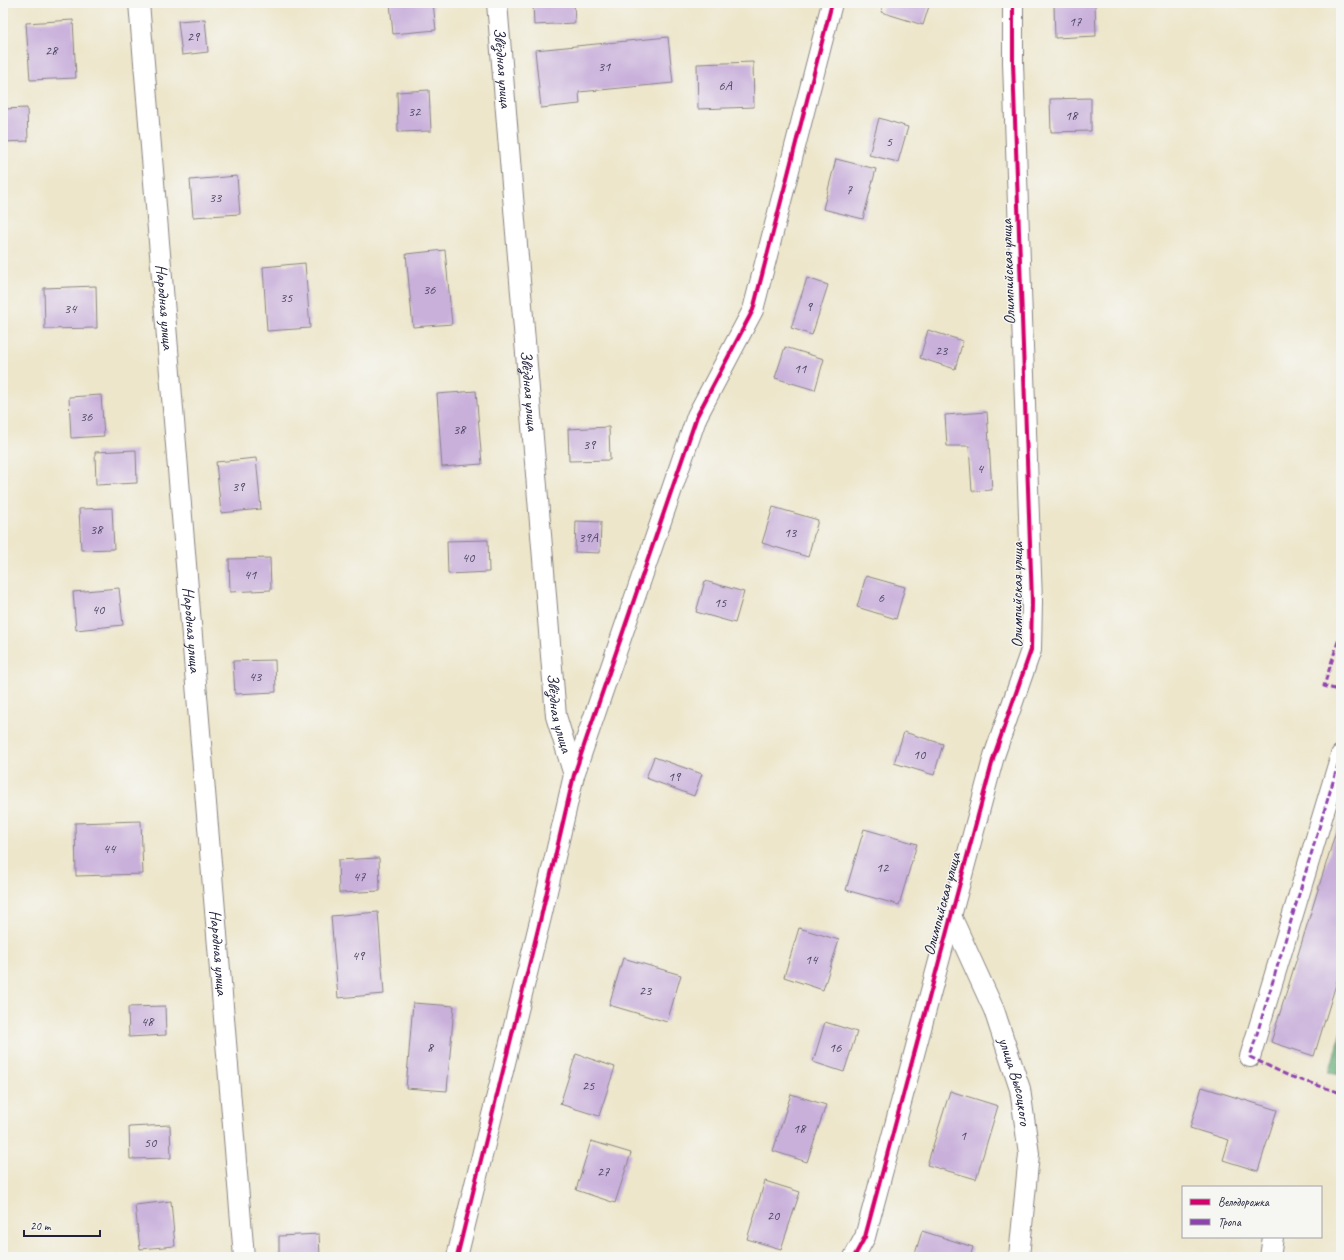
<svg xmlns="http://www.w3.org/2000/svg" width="1344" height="1260" font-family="Caveat,sans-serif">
  <rect width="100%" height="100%" fill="#f6f6f2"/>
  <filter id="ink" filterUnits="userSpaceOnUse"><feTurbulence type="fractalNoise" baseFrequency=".025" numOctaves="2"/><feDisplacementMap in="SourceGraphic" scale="8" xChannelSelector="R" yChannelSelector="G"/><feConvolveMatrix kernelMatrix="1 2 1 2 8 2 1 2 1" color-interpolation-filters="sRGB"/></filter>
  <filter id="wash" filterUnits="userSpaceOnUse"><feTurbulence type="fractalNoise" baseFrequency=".012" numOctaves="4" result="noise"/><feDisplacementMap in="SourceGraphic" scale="16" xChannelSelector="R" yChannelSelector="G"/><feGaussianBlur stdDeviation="0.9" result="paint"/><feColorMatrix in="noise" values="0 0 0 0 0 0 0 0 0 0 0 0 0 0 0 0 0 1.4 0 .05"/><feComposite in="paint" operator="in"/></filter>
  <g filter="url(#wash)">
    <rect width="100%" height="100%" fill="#ede6cb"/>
    <path fill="#60ac76" stroke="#416758" d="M1341 1031V1075L1329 1073Z"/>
    <g id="blocks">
      <path fill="#c9b0db" d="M390 3H433L436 30 393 34Z
        M533 3H574L575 23 534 25Z
        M884 3H930L923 25 881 12Z
        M1095 4 1096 36 1055 38 1054 5Z
        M205 19 208 52 182 55 178 21Z
        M73 20 76 78 30 80 26 23Z
        M668 37 673 83 579 92 580 104 541 108 535 50Z
        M753 62 754 107 698 109 697 64Z
        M429 90 431 131 398 132 397 92Z
        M1091 98V131L1051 132 1050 99Z
        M27 108 28 141 3 142V109Z
        M879 118 908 127 898 162 869 155Z
        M836 159 876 169 863 219 823 209Z
        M237 176 240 214 193 217 190 180Z
        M445 250 452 324 413 327 406 254Z
        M305 263 310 328 267 331 263 267Z
        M807 278 828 285 812 335 791 328Z
        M96 286 97 328 45 329 44 288Z
        M928 330 963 341 955 369 920 358Z
        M785 347 824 359 815 390 775 378Z
        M476 391 482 464 442 467 437 394Z
        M101 395 104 436 71 438 69 397Z
        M987 412 992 490 972 491 969 446H947L945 415Z
        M609 427 610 460 569 461 568 429Z
        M136 450 137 483 96 485 95 452Z
        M256 458 261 509 221 513 216 462Z
        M773 507 818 520 808 557 762 543Z
        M112 508 114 549 81 550 79 509Z
        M576 521 601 522 600 553 575 552Z
        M488 540 489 572 448 574 447 541Z
        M270 558 271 590 230 592 229 559Z
        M866 576 905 587 896 619 857 607Z
        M705 581 744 592 735 623 696 612Z
        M119 588 123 625 76 630 73 592Z
        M275 660 276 692 235 694 233 661Z
        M904 732 943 744 934 775 894 763Z
        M654 757 702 774 694 796 646 778Z
        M1341 815V968L1314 1056 1271 1042Z
        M141 821 143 874 76 876 75 823Z
        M864 829 917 844 899 905 846 890Z
        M379 858 380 891 339 893 338 860Z
        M378 912 384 994 338 998 331 916Z
        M799 928 839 940 823 990 784 977Z
        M623 958 681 975 667 1022 609 1005Z
        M413 1003 454 1006 447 1091 406 1088Z
        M165 1006 166 1035 129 1037 128 1007Z
        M825 1022 857 1032 844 1072 813 1062Z
        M576 1054 615 1067 599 1116 560 1104Z
        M1202 1087 1277 1110 1258 1171 1223 1160 1229 1140 1190 1128Z
        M950 1091 998 1106 976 1179 927 1165Z
        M791 1094 826 1105 807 1162 773 1151Z
        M170 1125 171 1158 130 1159 129 1127Z
        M591 1141 631 1153 615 1203 576 1190Z
        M765 1181 800 1192 781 1249 747 1239Z
        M171 1201 175 1246 140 1249 135 1205Z
        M922 1231 973 1247 970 1257H914Z
        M319 1234 320 1257H279V1236Z"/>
    </g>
  </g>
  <g filter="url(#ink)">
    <use href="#blocks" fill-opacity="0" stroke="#888483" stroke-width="1"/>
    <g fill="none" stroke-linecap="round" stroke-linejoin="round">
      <defs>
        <g id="street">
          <path id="s1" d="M139 3 244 1257"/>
          <path id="s2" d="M497 3 556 716 574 775"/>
          <path id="s3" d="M951 916 994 1010 1020 1089 1029 1154 1019 1257"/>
          <path d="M1250 1057 1341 755"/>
          <path d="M457 1257 541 917 574 775 697 416 753 310 832 3"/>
          <path d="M854 1257 865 1237 994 756 1031 650 1032 601 1013 63V3"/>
          <path d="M1270 1257 1273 1237"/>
        </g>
      </defs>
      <use href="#street" stroke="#888483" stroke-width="22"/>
      <use href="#street" stroke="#fff" stroke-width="20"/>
      <path stroke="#8e44ad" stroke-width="3" stroke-dasharray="6 3" stroke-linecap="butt" d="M1341 632 1324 686 1341 691
        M1341 755 1250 1057 1289 1076 1341 1093"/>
      <defs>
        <path id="cycleway" d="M457 1257 541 917 574 775 697 416 753 310 832 3
          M854 1257 865 1237 994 756 1031 650 1032 601 1013 63V3"/>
      </defs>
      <use href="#cycleway" stroke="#f6f6f2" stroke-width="6"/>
      <use href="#cycleway" stroke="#d6006c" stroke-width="4"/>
    </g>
  </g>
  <g text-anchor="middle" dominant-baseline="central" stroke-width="3" stroke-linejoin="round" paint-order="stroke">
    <g font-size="14" fill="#4c4663">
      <text x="1075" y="21">17</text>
      <text x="193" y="36">29</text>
      <text x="51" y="50">28</text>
      <text x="604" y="66">31</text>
      <text x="725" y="85">6А</text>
      <text x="414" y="111">32</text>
      <text x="1071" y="115">18</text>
      <text x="889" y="141">5</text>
      <text x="849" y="189">7</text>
      <text x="215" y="197">33</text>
      <text x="429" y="289">36</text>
      <text x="286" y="297">35</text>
      <text x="809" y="306">9</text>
      <text x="70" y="308">34</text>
      <text x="941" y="350">23</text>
      <text x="800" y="368">11</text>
      <text x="86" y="416">36</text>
      <text x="459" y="429">38</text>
      <text x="589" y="444">39</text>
      <text x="980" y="468">4</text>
      <text x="238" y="486">39</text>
      <text x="96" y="529">38</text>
      <text x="790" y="532">13</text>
      <text x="588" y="537">39А</text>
      <text x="468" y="557">40</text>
      <text x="250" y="574">41</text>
      <text x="881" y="597">6</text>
      <text x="720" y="602">15</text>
      <text x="98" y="609">40</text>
      <text x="255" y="676">43</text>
      <text x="919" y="754">10</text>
      <text x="674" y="776">19</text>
      <text x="109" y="848">44</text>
      <text x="882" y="867">12</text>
      <text x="359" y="876">47</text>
      <text x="358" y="955">49</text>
      <text x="811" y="959">14</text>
      <text x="645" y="990">23</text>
      <text x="147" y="1021">48</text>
      <text x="430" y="1047">8</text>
      <text x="835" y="1047">16</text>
      <text x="588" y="1085">25</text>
      <text x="799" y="1128">18</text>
      <text x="963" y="1135">1</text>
      <text x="150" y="1142">50</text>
      <text x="603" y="1171">27</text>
      <text x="773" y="1215">20</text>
    </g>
    <g font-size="16" fill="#22223b" stroke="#f6f6f2">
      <text stroke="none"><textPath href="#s2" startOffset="65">Звёздная улица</textPath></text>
      <text transform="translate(1008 272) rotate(-92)">Олимпийская улица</text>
      <text stroke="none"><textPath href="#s1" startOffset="305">Народная улица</textPath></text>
      <text stroke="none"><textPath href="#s2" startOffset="389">Звёздная улица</textPath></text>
      <text transform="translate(1017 595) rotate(-90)">Олимпийская улица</text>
      <text stroke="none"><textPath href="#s1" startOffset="629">Народная улица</textPath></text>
      <text stroke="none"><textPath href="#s2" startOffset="713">Звёздная улица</textPath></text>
      <text transform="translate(942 904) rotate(-75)">Олимпийская улица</text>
      <text stroke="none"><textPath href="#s1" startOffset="953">Народная улица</textPath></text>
      <text stroke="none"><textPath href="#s3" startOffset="178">улица Высоцкого</textPath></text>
    </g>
  </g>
  <rect width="1344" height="1260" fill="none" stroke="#f6f6f2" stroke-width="16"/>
  <rect x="1182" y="1186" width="140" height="52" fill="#f6f6f2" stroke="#a1a1a9"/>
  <rect x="1190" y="1199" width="20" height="6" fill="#d6006c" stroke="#a1a1a9"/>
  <text x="1218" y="1206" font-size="12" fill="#22223b">Велодорожка</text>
  <rect x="1190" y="1219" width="20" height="6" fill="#8e44ad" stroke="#a1a1a9"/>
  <text x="1218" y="1226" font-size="12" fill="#22223b">Тропа</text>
  <path d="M24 1230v6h76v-6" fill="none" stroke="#22223b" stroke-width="2"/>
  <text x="30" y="1230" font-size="12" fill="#22223b" stroke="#f6f6f2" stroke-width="3" paint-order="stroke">20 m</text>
</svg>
